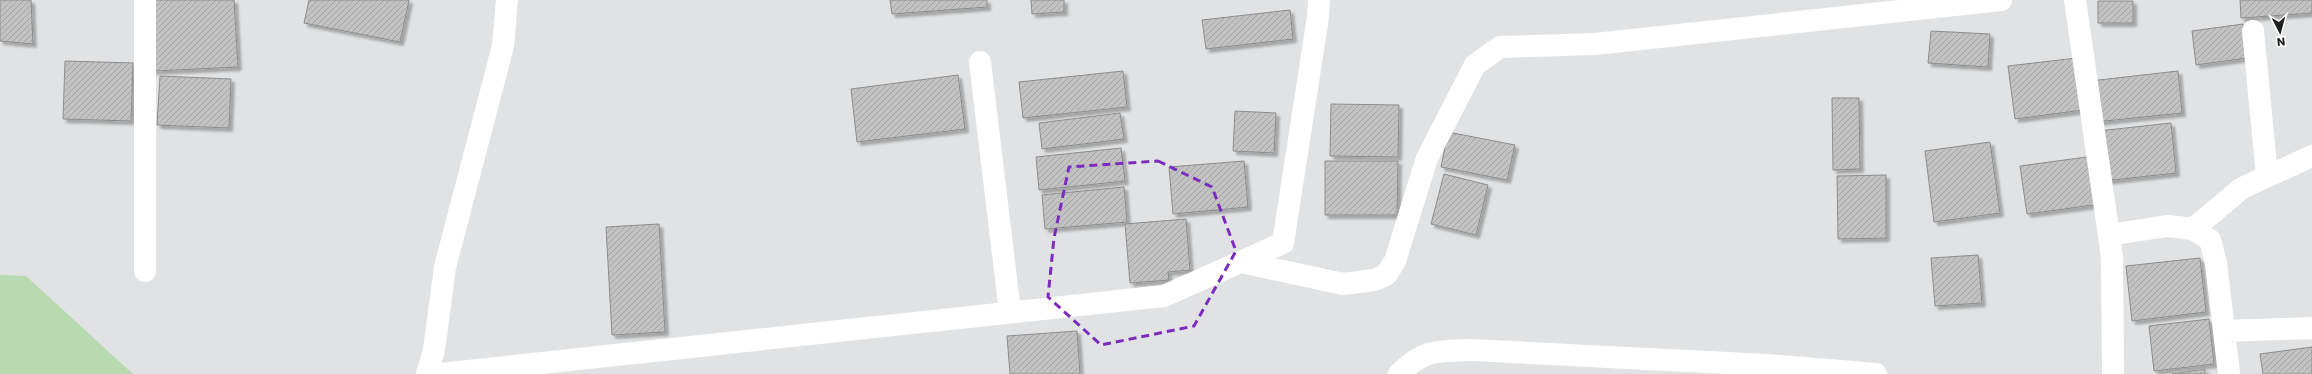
<svg xmlns="http://www.w3.org/2000/svg" width="2312" height="374" font-family="Poppins,sans-serif">
  <defs>
    <pattern id="building-hatch" width="6" height="6" patternUnits="userSpaceOnUse"><rect width="6" height="6" fill="#c3c2c3"/><path d="M-1 1l2-2M0 6l6-6M5 7l2-2" fill="none" stroke="#a7a6a7"/></pattern>
    <filter id="shadow"><feDropShadow dx="3.5" dy="3.5" stdDeviation="1" flood-color="#0004"/></filter>
  </defs>
  <rect width="100%" height="100%" fill="#e0e2e3"/>
  <path fill="#b8dab1" d="M0 275 26 276 133 374H0Z"/>
  <path fill="url(#building-hatch)" stroke="#8d8c8d" filter="url(#shadow)" d="M0 0H31L33 44 0 41Z
    M149 0H234L238 67 153 71Z
    M309 0H409L400 42 304 23Z
    M890 0H987V7L892 14Z
    M1031 0H1064V12L1032 14Z
    M2240 0H2312V13L2241 18Z
    M2098 1H2133V23H2098Z
    M1290 10 1293 39 1206 49 1202 20Z
    M2243 24 2247 58 2196 65 2192 31Z
    M1931 31 1990 34 1988 67 1928 63Z
    M2077 58 2083 110 2015 119 2008 66Z
    M65 61 133 63 131 121 63 119Z
    M1123 71 1127 107 1023 118 1019 82Z
    M2178 71 2182 113 2095 122 2090 81Z
    M958 75 965 129 857 142 851 89Z
    M160 76 231 79 229 128 157 125Z
    M1832 98H1859L1860 169 1833 170Z
    M1331 104 1399 105 1398 157 1330 156Z
    M1235 111 1276 113 1274 153 1233 151Z
    M1120 113 1124 139 1042 149 1039 123Z
    M2171 123 2176 173 2104 181 2098 131Z
    M1448 132 1515 145 1507 180 1441 167Z
    M1990 142 2000 213 1934 222 1925 151Z
    M1121 148 1125 181 1039 190 1036 157Z
    M2094 156 2101 204 2027 214 2020 166Z
    M1244 161 1248 207 1173 214 1169 167Z
    M1325 161H1398L1397 215H1325Z
    M1444 174 1488 185 1476 235 1431 224Z
    M1886 175V238L1838 239 1837 176Z
    M1124 187 1127 222 1045 229 1042 195Z
    M1186 219 1190 270 1168 272 1169 280 1130 283 1125 224Z
    M659 224 665 332 612 335 606 227Z
    M1978 255 1982 303 1935 306 1931 258Z
    M2200 258 2206 312 2132 321 2126 266Z
    M2209 319 2214 364 2154 371 2149 326Z
    M1077 331 1080 374H1010L1007 336Z
    M2312 347V374H2263L2260 354Z
    M2205 369V374H2172Z"/>
  <g fill="none" stroke-linecap="round" stroke-linejoin="round">
    <path stroke="#fff" stroke-width="22" d="M2075 0 2112 257 2113 374
      M2253 31 2267 176
      M980 62 1010 312
      M2193 229 2242 188 2312 156
      M2109 235 2167 226 2193 229 2210 240 2216 263 2229 374
      M1241 262 1343 284 1374 280 1386 275 1395 261 1427 158 1475 65 1500 47 1595 44 2001 0
      M145 271V0
      M2224 331 2312 328
      M427 374 434 350 445 267 503 46 507 0
      M440 374 1164 296 1283 243 1318 17 1319 0
      M1399 374C1424 349 1438 351 1471 350L1767 365 1876 374"/>
  </g>
  <path fill="none" stroke="#7b2cbf" stroke-width="3" stroke-dasharray="8 5" stroke-linejoin="round" d="M1158 161 1212 187 1236 251 1194 326 1101 345 1048 297 1054 238 1069 167Z"/>
  <g transform="translate(2280 32) rotate(174)" stroke="#ffffff" stroke-width="3" paint-order="stroke">
  <path d="M0-3L7 15L0 10L-7 15Z" fill="#1e1f1f"/>
  <text y="-6" font-size="11" font-weight="bold" text-anchor="middle" fill="#1e1f1f">N</text>
  </g>
</svg>
